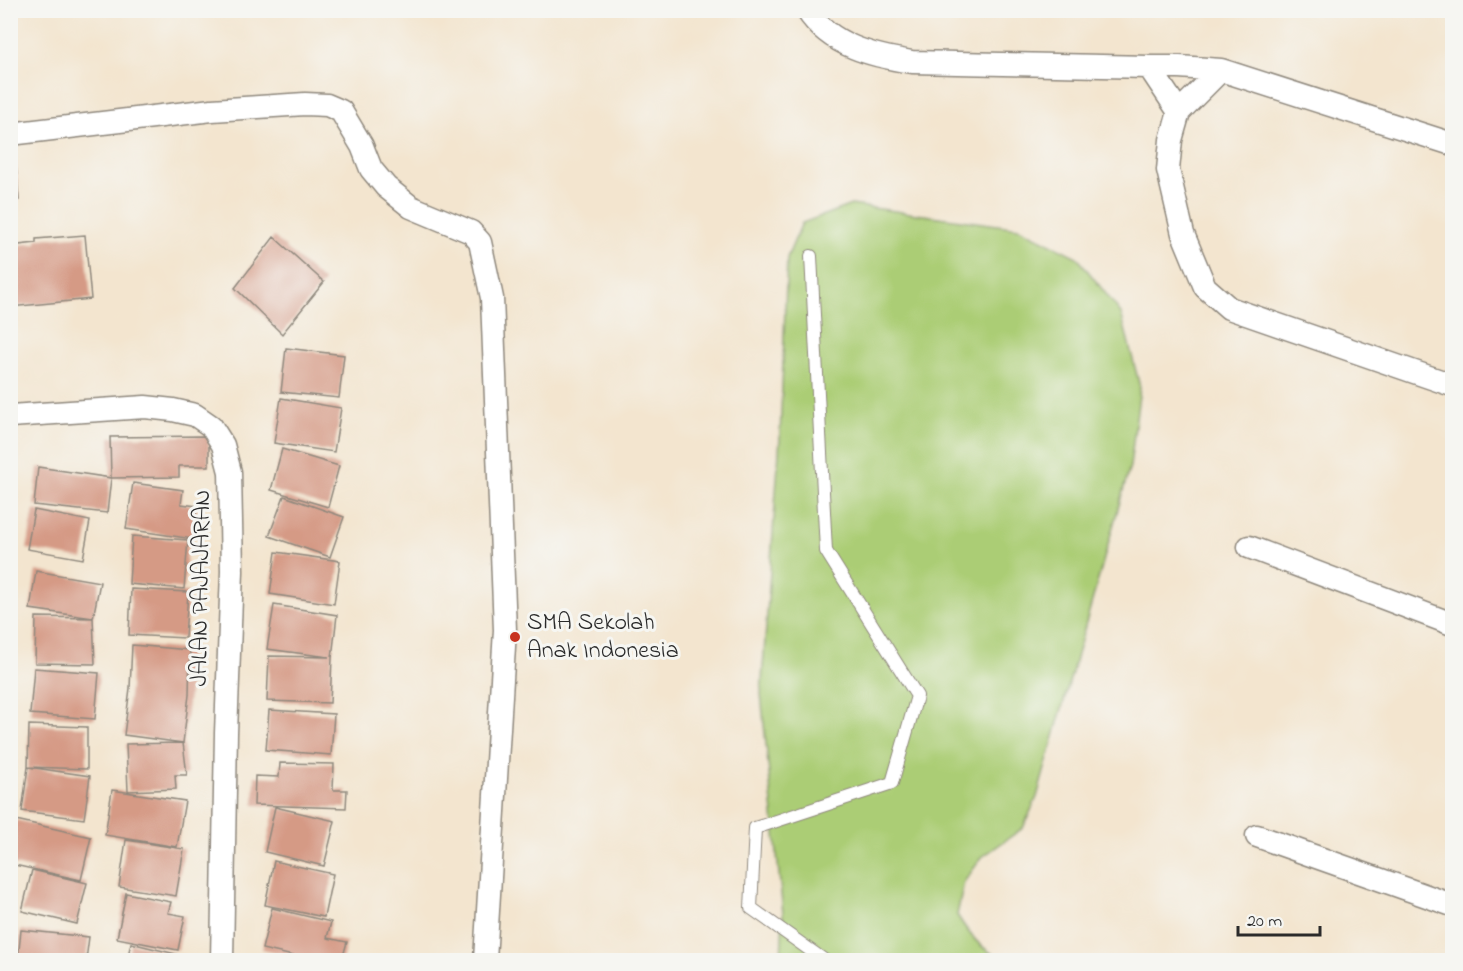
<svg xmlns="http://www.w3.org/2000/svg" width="1463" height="971" font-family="'Indie Flower',sans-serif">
  <rect width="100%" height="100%" fill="#f6f6f2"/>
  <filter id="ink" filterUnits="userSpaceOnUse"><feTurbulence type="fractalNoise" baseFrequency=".0167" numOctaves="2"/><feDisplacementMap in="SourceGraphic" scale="12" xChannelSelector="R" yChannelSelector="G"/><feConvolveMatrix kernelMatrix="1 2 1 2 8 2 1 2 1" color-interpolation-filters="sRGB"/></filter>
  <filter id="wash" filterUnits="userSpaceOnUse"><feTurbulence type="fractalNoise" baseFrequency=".008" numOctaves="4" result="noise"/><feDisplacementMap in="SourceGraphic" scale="24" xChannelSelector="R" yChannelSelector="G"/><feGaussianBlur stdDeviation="1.35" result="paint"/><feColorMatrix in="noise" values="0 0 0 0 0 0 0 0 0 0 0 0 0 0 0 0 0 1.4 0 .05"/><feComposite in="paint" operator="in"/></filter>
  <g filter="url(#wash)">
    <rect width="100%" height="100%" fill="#f3e5cf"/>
    <path fill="#abcd75" stroke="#6b7c50" stroke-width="1.5" d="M851 205 1019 228 1077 257 1121 313 1140 387 1130 466 1037 797 1023 828 982 857 964 882 957 915C970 936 983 952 1006 960H781L783 914 761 694 780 438 787 258 802 223Z"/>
    <g id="blocks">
      <path fill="#d59a85" d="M10 142H14L19 200H10Z
        M85 235 91 299 10 307V246L36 243V239Z
        M274 237 324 282 282 334 235 288Z
        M286 348 344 355 339 398 281 392Z
        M281 398 341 408 334 452 274 443Z
        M209 436V466H179V477L111 478 110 437Z
        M282 449 339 466 328 507 271 490Z
        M38 467 111 478 107 513 34 505Z
        M133 483 183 490 181 504 197 506 193 539 126 529Z
        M284 496 344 517 330 557 269 536Z
        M34 510 90 521 83 559 27 549Z
        M132 536 188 540 184 589 129 584Z
        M276 552 340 561 334 604 270 594Z
        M36 571 100 582 93 618 95 664 35 663 36 617 93 618 30 609Z
        M131 589 188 592 185 638 129 635Z
        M274 605 337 615 332 658 330 703 267 701 269 656 329 657 267 649Z
        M132 645 190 650 189 695 183 743 124 735 130 688Z
        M34 668 99 673 95 719 30 714Z
        M269 710 334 714 331 755 266 750Z
        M29 725 87 727V769L28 767 90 776 84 819 22 811 28 767Z
        M183 743 187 775H175L176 789 128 791 126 744Z
        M280 763 334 764 333 790H347L346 808 254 805 255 776 279 777Z
        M112 790 185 801 177 847 105 835Z
        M275 807 335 821 324 866 265 852Z
        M16 820 91 837 81 880 10 864V842Z
        M126 840 184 849 176 896 119 887Z
        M274 861 333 874 324 917 265 905Z
        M32 870 87 883 77 924 22 911Z
        M126 893 171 902 168 913 185 916 178 950 117 938Z
        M272 908 331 922 327 938 347 942 342 960H311L262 949Z
        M21 930 89 937 86 960H18Z
        M131 943 184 956 183 960H127Z"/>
    </g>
  </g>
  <g filter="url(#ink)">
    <use href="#blocks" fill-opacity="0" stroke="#8f887d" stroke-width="1.5"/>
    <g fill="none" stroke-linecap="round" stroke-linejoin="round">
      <defs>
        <path id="service" d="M811 256 826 551 917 696 892 783 755 828 751 908 824 960"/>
        <path id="minor" d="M807 10C830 46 873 56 912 62L1149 67 1179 112 1171 140 1168 170 1183 234 1205 287 1229 308 1452 385
          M1149 67H1179L1221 70 1452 144
          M1179 112 1221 70
          M10 134 212 110 305 104 327 105 341 111 362 146 371 169 386 187 411 207 471 232 480 242 492 298 505 630 485 960
          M10 416 145 407 173 410 195 415 211 426 223 445 230 472 232 571 226 733 222 960
          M1249 547 1452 624
          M1257 836 1452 905"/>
      </defs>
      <use href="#service" stroke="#8f887d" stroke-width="14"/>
      <use href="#minor" stroke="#8f887d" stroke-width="25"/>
      <use href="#service" stroke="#fff" stroke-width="12"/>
      <use href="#minor" stroke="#fff" stroke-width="22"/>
    </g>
  </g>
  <circle fill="#c8321e" stroke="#f6f6f2" stroke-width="2" cx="515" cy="637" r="6"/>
  <g text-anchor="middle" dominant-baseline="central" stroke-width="6" stroke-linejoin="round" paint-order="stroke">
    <g font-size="24" fill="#2b2b2b" stroke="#f6f6f2">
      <text transform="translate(202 588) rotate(-89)">JALAN PAJAJARAN</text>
    </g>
    <g font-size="24" fill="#2b2b2b" stroke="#f6f6f2" text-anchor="start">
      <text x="527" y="623">SMA Sekolah<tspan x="527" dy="28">Anak Indonesia</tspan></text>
    </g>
  </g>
  <rect width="1463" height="971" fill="none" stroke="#f6f6f2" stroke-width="36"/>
  <path d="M1238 926v9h82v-9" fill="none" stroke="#2b2b2b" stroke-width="3"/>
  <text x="1247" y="926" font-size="18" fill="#2b2b2b" stroke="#f6f6f2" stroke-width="4.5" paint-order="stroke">20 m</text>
</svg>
